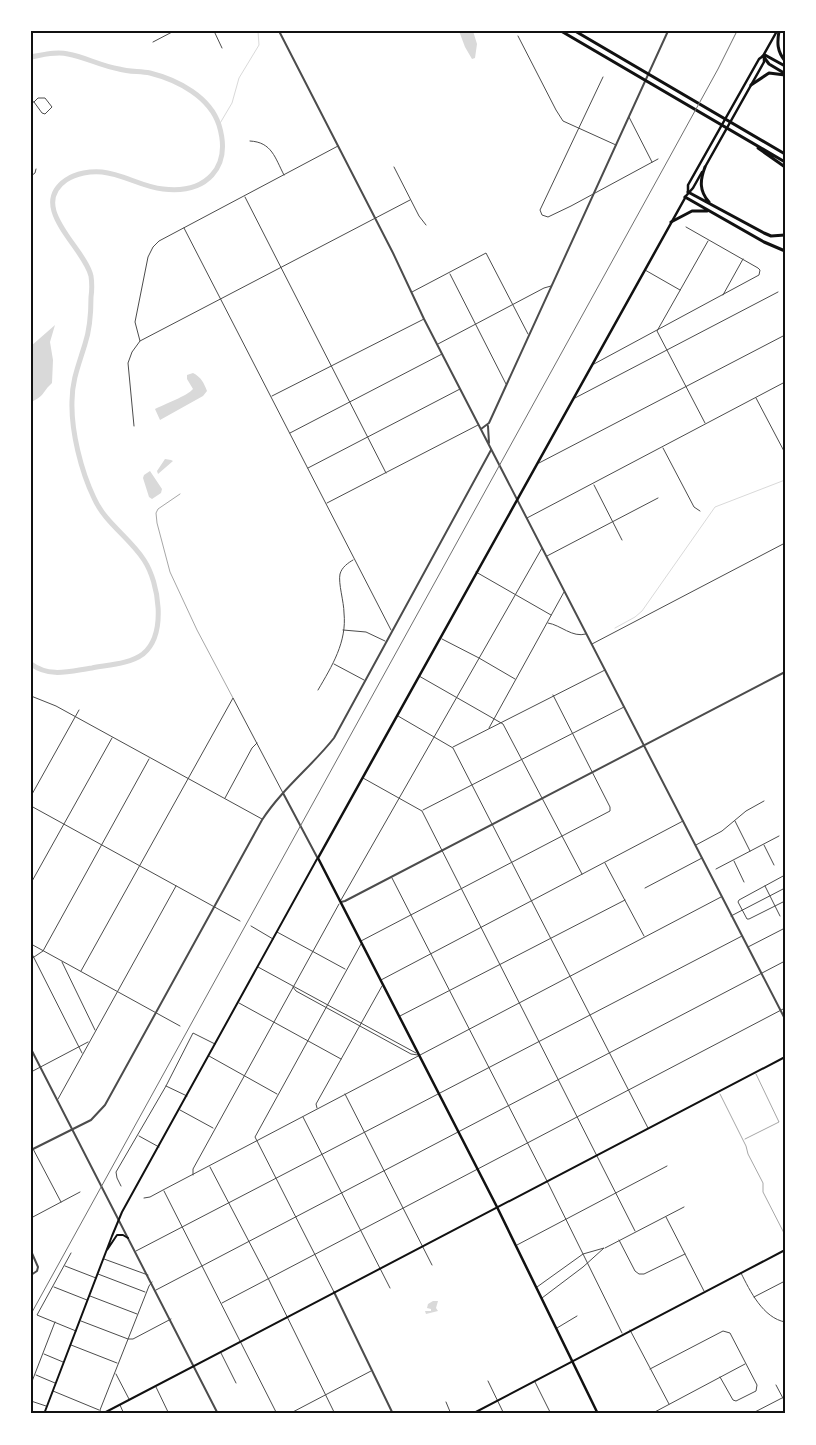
<svg xmlns="http://www.w3.org/2000/svg" width="816" height="1445" font-family="'Work Sans',sans-serif">
  <rect width="100%" height="100%" fill="#fff"/>
  <path fill="#d9d9d9" d="M459 31H473L477 44 475 58 472 59 465 47Z
    M55 325 50 342 53 360 52 383C42 392 45 396 31 402V346Z
    M193 373C201 377 204 383 207 391L203 396 160 420 155 409C165 404 187 396 193 389L187 379V375Z
    M165 459 171 460 173 461 158 474 157 471Z
    M150 471 162 489 161 493 152 499 149 497 143 478 144 475Z
    M433 1301H438L436 1308 438 1311 426 1314 425 1311H431V1309L427 1308 428 1304Z"/>
  <g fill="none" stroke-linecap="round" stroke-linejoin="round">
    <path stroke="#d9d9d9" stroke-width="1" d="M219 125 232 103 239 78 259 45 258 31
      M615 628 635 617 642 611 715 507 785 480"/>
    <path stroke="#d9d9d9" stroke-width="5" d="M31 57C43 55 56 51 68 54 85 57 101 66 119 69 129 72 140 71 150 73 178 80 210 97 219 125 232 168 206 194 163 189 142 187 123 174 102 172 91 171 76 173 66 180 27 207 85 248 91 276 92 283 92 290 91 297 91 313 90 329 85 344 79 364 72 380 72 401 71 431 81 471 94 498 105 523 129 537 144 560 159 583 167 634 143 654 130 664 107 665 92 668 70 671 50 678 31 664"/>
    <path stroke="#4c4c4c" stroke-width="0.5" d="M180 494 158 509 156 513 157 523 170 572 197 630 233 698
      M720 1094 746 1146 748 1154 763 1183V1192L785 1235
      M745 1139 779 1122 756 1074"/>
    <path stroke="#4c4c4c" stroke-width="1" d="M214 31 222 48
      M518 36 556 110 563 121 616 145
      M153 42 174 31
      M603 77 540 210 542 215 548 217 571 206 658 159
      M31 101 34 102 42 113 45 114 52 107 45 98H38L34 102
      M629 117 652 162
      M250 141C272 142 275 158 284 175
      M394 167 419 216 426 225
      M31 176 35 173 36 169
      M245 197 386 473
      M184 228 391 630
      M645 270 680 290
      M450 274 506 384
      M412 292 486 253 528 334
      M723 295 743 259
      M140 341 410 200
      M438 344 544 288 551 286
      M594 364 759 275 760 270 758 268 686 227
      M272 396 424 319
      M575 398 778 292
      M756 398 785 453
      M705 423 657 331 708 241
      M134 426 128 363 132 352 140 341 135 322 148 257 153 247 159 241 338 146
      M290 433 442 354
      M663 448 694 507 700 511
      M539 463 785 335
      M308 468 460 389
      M594 485 622 540
      M327 503 478 425
      M527 518 785 382
      M547 556 658 498
      M476 572 551 615
      M548 623C561 625 572 638 586 634
      M343 630 366 632 385 641
      M442 639 479 658 515 679
      M592 644 785 543
      M334 664 364 680
      M419 676 503 724 582 874
      M318 690C332 666 347 642 344 613 344 602 338 583 340 574 342 567 348 563 353 560
      M31 696 56 706 262 819
      M398 716 453 748 648 1128
      M489 728 564 592
      M453 747 605 670
      M363 778 422 811 635 1231
      M31 796 79 710
      M225 798 252 748 257 743
      M31 806 240 921
      M423 810 624 707
      M735 821 750 851
      M696 845 722 831 746 811 764 801
      M764 845 774 865
      M734 861 744 882
      M605 863 644 936
      M716 869 779 836
      M785 875 739 900 738 902 747 919H749L785 901
      M392 878 547 1181 622 1333
      M31 883 112 738
      M765 886 780 916
      M645 888 702 858
      M341 900 542 548
      M731 916 785 888
      M251 926 273 939
      M277 932 345 969
      M361 941 610 811V807L553 695
      M31 944 180 1026
      M748 947 785 928
      M31 952 82 1053
      M31 959 43 951 149 759
      M62 962 95 1030
      M258 967 416 1053
      M81 971 233 698 283 793
      M381 980 683 821
      M293 987 296 991 411 1054 418 1055
      M239 1003 341 1059
      M400 1016 625 900
      M209 1056 277 1094
      M31 1072 88 1042
      M166 1086 187 1096
      M345 1094 432 1265
      M58 1099 176 886
      M317 1108 316 1104 382 986
      M180 1110 213 1128
      M303 1117 390 1288
      M139 1136 159 1147
      M31 1145 61 1202
      M210 1167 268 1278 335 1414
      M193 1175V1169L339 904
      M121 1186 117 1178 116 1172 166 1086 193 1033 215 1044
      M164 1191 277 1414
      M144 1198 150 1197 163 1190 721 897
      M666 1217 704 1291
      M31 1218 80 1192
      M619 1240 635 1271 639 1274H644L685 1254
      M517 1245 667 1166
      M605 1248 684 1207
      M136 1251 742 936
      M71 1253 37 1315 76 1331
      M104 1259 148 1275
      M65 1266 96 1278
      M741 1273C750 1291 763 1318 785 1322
      M98 1274 145 1292
      M54 1287 87 1300
      M537 1287 583 1254 604 1248 583 1267 542 1298
      M156 1290 785 961
      M334 1292 255 1137 361 944
      M90 1296 137 1314
      M754 1297 785 1281
      M222 1303 785 1008
      M81 1321 128 1339H133L171 1319
      M557 1328 577 1316
      M630 1330 669 1404
      M71 1345 117 1363
      M221 1353 236 1383
      M44 1354 63 1362
      M650 1369 723 1331 730 1333 757 1385 756 1391 736 1401 733 1400 720 1377
      M116 1374 129 1399
      M36 1375 55 1383
      M488 1381 504 1414
      M535 1382 551 1414
      M31 1384 55 1322
      M776 1385 785 1402
      M156 1387 169 1414
      M53 1391 99 1410
      M31 1401 46 1406
      M446 1402 451 1414
      M120 1405 124 1414
      M101 1413 100 1410 149 1286 152 1282
      M289 1414 371 1371
      M651 1414 745 1364
      M751 1414 782 1398"/>
    <path stroke="#4c4c4c" stroke-width="2" d="M279 31 393 253 424 319 785 1019
      M488 426 489 443
      M481 429 489 423 668 31
      M283 793 317 857
      M341 902 345 901 785 672
      M31 1049 218 1414
      M31 1150 91 1120 105 1105 262 820C282 789 312 766 334 738L491 450
      M31 1251 38 1267 37 1271 31 1275
      M334 1292 393 1414"/>
    <path stroke="#111" stroke-width="2" d="M107 1250 117 1235H123L128 1238
      M44 1414 112 1236 122 1212 317 859
      M102 1414 785 1057
      M472 1414 785 1250"/>
    <path stroke="#111" stroke-width="2.5" d="M598 1414 497 1207 318 858 685 198"/>
    <path stroke="#111" stroke-width="2.5" d="M705 167 764 62V58
      M688 192V185L759 59 763 56 777 31
      M685 197 693 188 702 172"/>
    <path stroke="#111" stroke-width="3" d="M561 31 785 162
      M575 31 785 154
      M779 31C777 43 777 51 785 61
      M765 55 785 66
      M763 56 769 64 784 73
      M751 85 769 73 785 75
      M758 148 785 167
      M705 167C700 180 699 191 709 202
      M688 192 764 233 771 236 785 235
      M685 197 764 242 785 251
      M671 222 692 211H707"/>
    <path stroke="#707070" stroke-width="1" d="M31 1314 668 160 718 69 737 31"/>
  </g>
  <rect width="816" height="1445" fill="none" stroke="#ffffff" stroke-width="65"/>
  <rect x="32" y="32" width="752" height="1380" fill="none" stroke="#111" stroke-width="2"/>
</svg>
